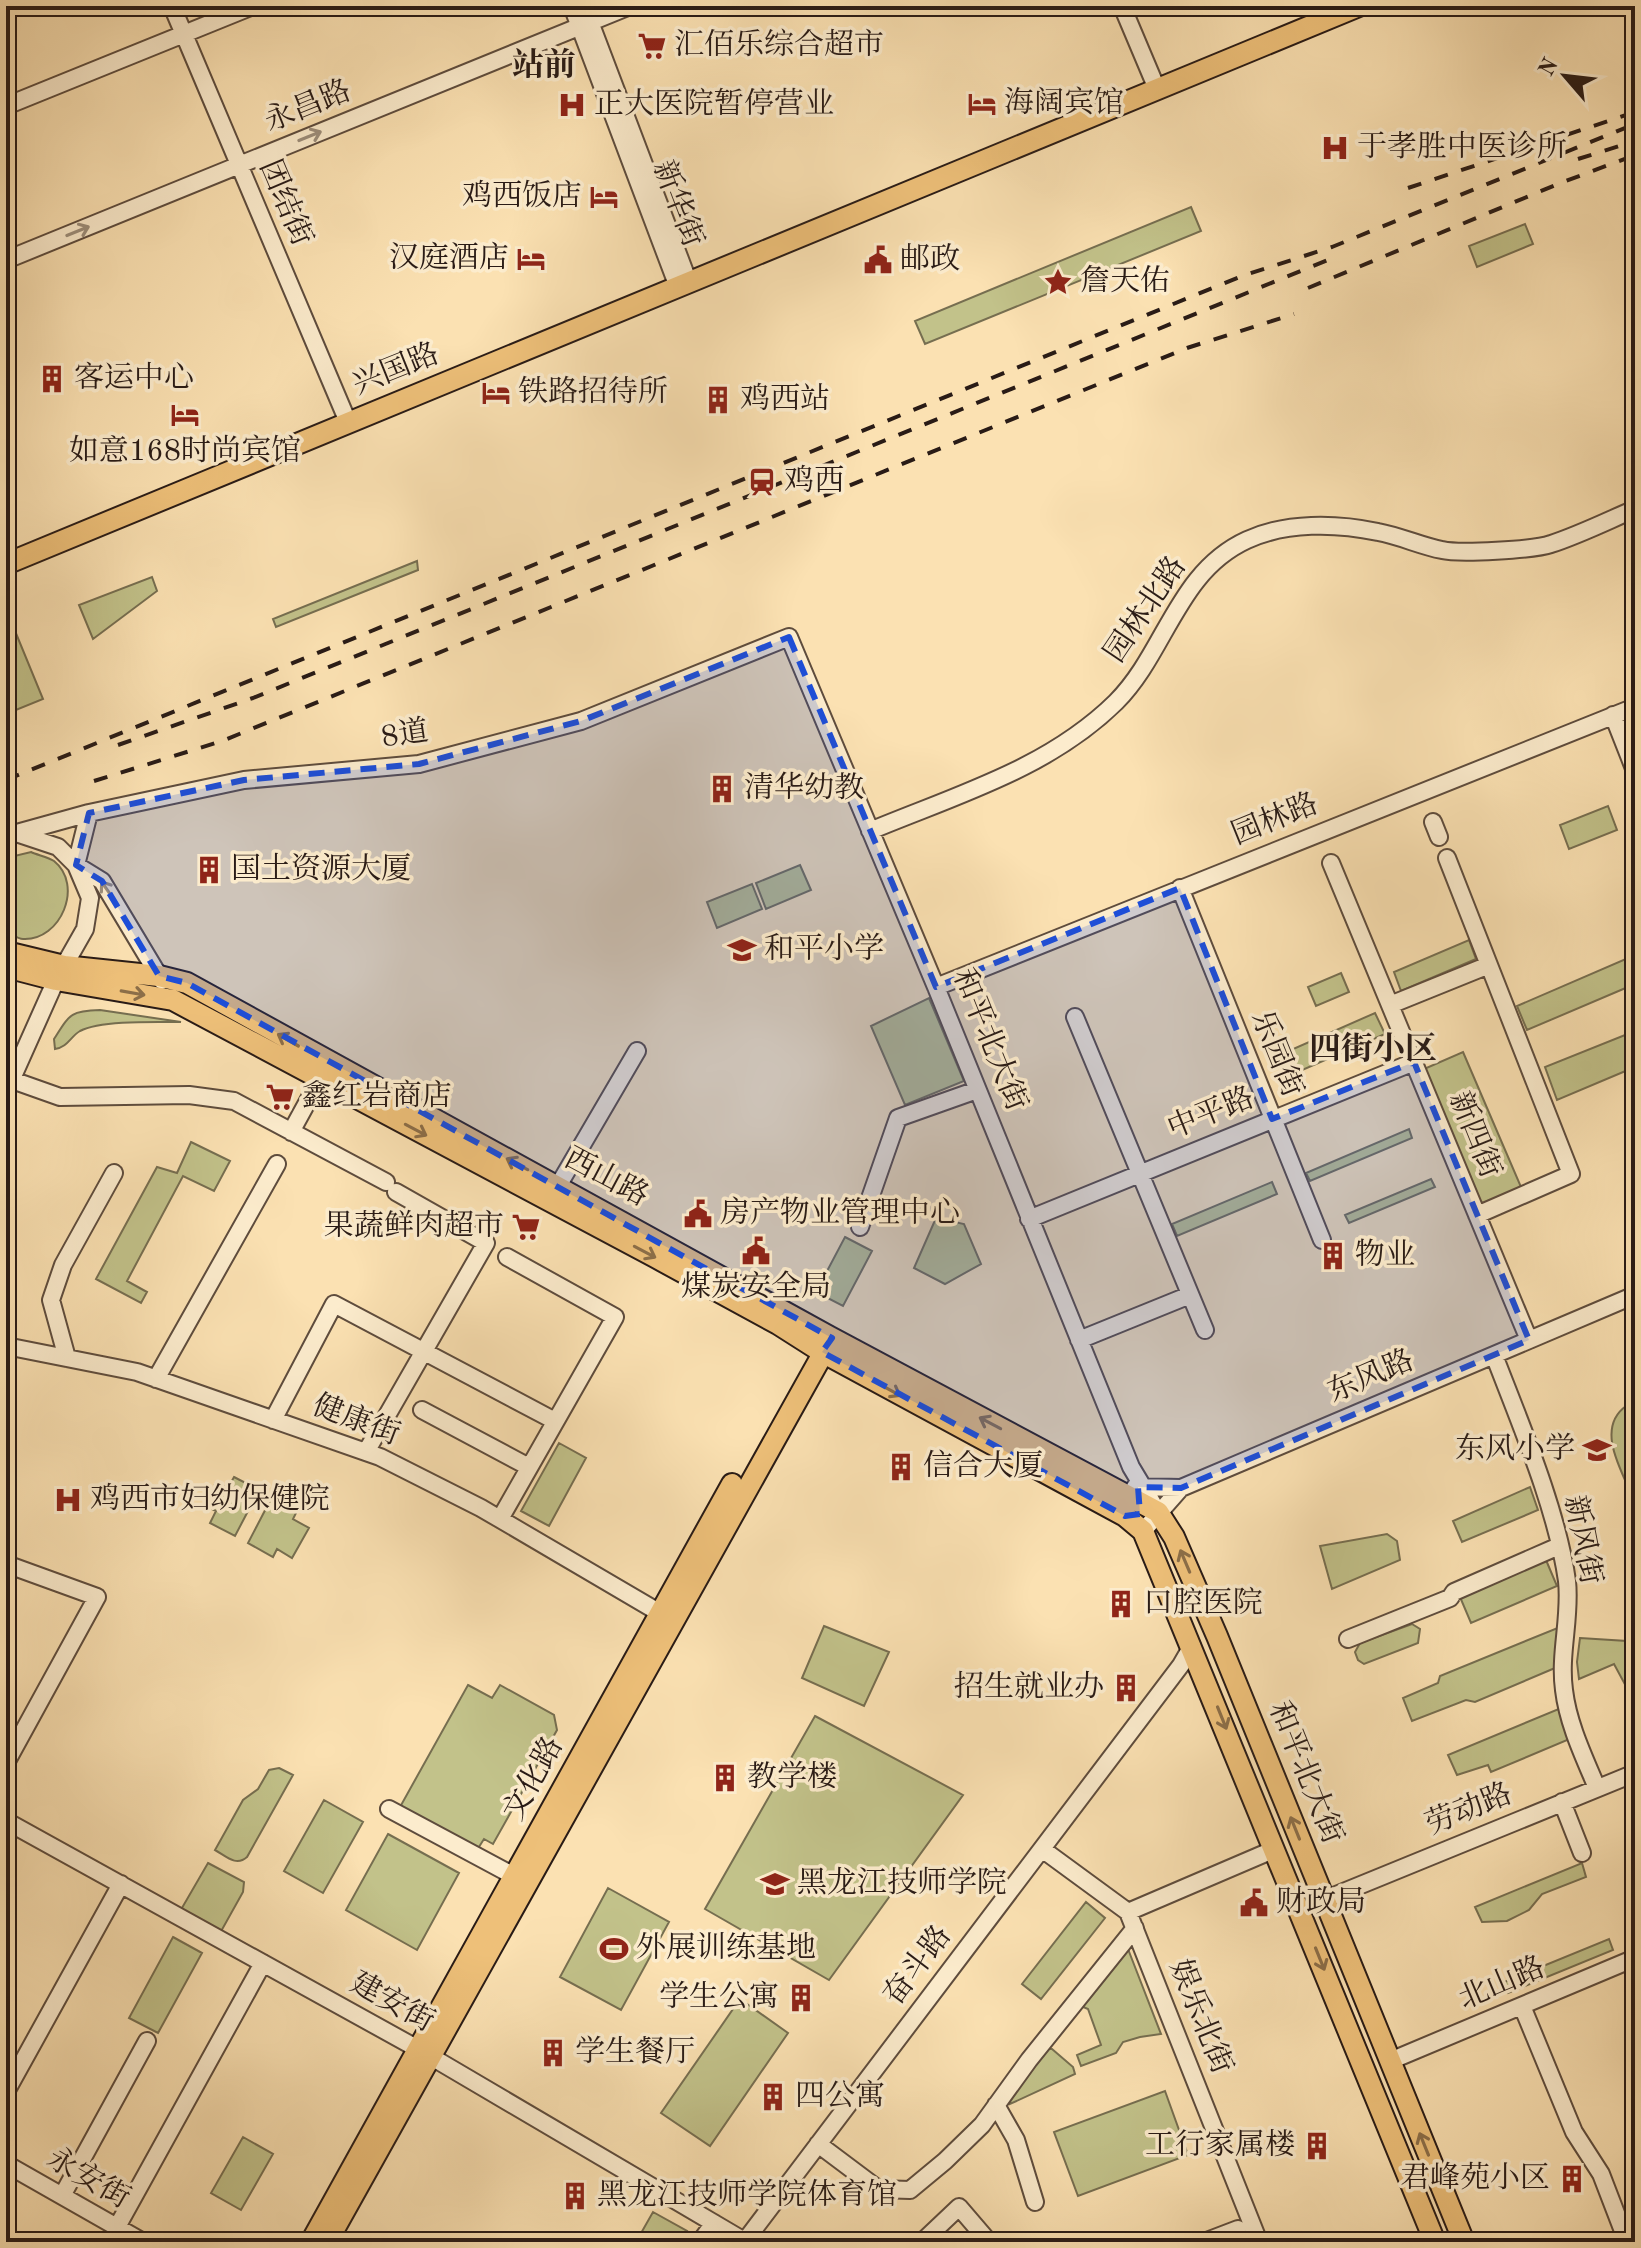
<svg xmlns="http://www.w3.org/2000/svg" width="1641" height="2248" font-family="'Old Standard TT','Noto Serif SC',serif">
  <rect width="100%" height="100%" fill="#fbe1b2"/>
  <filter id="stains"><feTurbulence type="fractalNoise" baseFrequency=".0025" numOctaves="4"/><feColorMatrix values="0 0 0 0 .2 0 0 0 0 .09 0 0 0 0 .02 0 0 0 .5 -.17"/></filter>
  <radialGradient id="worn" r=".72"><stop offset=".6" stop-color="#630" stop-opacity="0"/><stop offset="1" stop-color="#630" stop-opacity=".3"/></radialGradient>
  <path fill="#c2c28a" stroke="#766e50" stroke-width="2" d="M1191 207 1201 231 925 344 915 321Z
    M1525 224 1533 244 1477 267 1469 246Z
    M417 561 418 570 276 627 273 619Z
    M152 577 157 591 93 639 79 605Z
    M6 609 43 699 6 714Z
    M1608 806 1617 830 1569 849 1560 825Z
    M31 852C37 855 48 857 54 861 84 885 61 941 23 939 18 939 11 934 6 932V858Z
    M800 865 811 890 766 909 756 883Z
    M752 884 762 909 717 928 707 902Z
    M1469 940 1476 959 1401 991 1394 972Z
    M1635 955V984L1527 1030 1517 1006Z
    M1341 973 1349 992 1316 1006 1308 987Z
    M929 998 964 1081 905 1105 871 1026Z
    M100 1010 181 1022C157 1022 101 1020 80 1031 70 1037 68 1047 55 1049L54 1039C70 1014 70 1011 100 1010Z
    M1375 1013 1385 1034 1284 1078 1275 1057Z
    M1635 1031V1067L1557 1100 1545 1067Z
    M1463 1052 1521 1187 1482 1205 1424 1069Z
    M1409 1129 1412 1138 1310 1181 1306 1173Z
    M191 1142 230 1161 214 1191 183 1176 127 1281 147 1292 141 1303 96 1279 157 1167 177 1173Z
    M1431 1179 1435 1187 1349 1223 1345 1215Z
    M1272 1182 1277 1194 1177 1236 1172 1224Z
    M936 1218 964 1224 981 1264 945 1284 914 1268Z
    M845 1237 872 1251 843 1306 816 1292Z
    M1626 1406H1635V1502C1623 1473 1594 1429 1626 1406Z
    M559 1443 586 1458 549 1526 521 1511Z
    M234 1477 259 1490 235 1536 210 1523 216 1511 204 1505 216 1482 228 1488Z
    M1530 1487 1538 1510 1462 1542 1453 1521Z
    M272 1497 297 1511 293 1519 309 1528 292 1558 277 1549 273 1557 248 1543Z
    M1387 1534 1397 1541 1400 1560 1332 1589 1320 1546Z
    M1546 1560 1557 1586 1471 1623 1460 1597Z
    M1412 1624 1420 1629 1418 1643 1364 1664 1358 1660 1355 1652 1360 1643Z
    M824 1626 889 1652 864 1706 802 1678Z
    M1560 1627 1555 1668 1475 1702 1466 1700 1412 1721 1403 1698 1438 1683 1440 1676Z
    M1580 1638 1627 1641 1635 1661V1687L1628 1690 1614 1664 1579 1679 1577 1662Z
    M468 1685 492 1698 500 1685 554 1715 557 1730 493 1844 484 1839 477 1850 400 1807Z
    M1561 1708 1572 1738 1491 1772 1488 1765 1457 1775 1448 1755Z
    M815 1716 963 1795 829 1980 705 1909Z
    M279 1768 293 1775 247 1857C236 1867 226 1856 215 1850L243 1800 258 1789 269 1770Z
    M324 1800 363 1822 323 1893 284 1871Z
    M388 1834 459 1873 417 1950 346 1910Z
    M208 1863 244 1882 243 1892 219 1935 179 1913Z
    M1582 1863 1586 1877 1542 1894 1529 1910 1507 1921 1482 1922 1475 1907Z
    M608 1888 669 1922 621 2010 560 1977Z
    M1086 1902 1105 1918 1041 1999 1022 1984Z
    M173 1937 202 1953 158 2033 129 2018Z
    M1609 1939 1613 1950 1508 1993 1502 1983Z
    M1128 1949 1161 2034 1140 2037 1123 2042 1116 2053 1081 2066 1077 2055 1101 2045 1088 2009 1081 2006Z
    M740 1999 788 2033 710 2146 661 2113Z
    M1046 2049H1052L1073 2067 1075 2074 1010 2104 1011 2091Z
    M1165 2091 1188 2155 1078 2196 1054 2132Z
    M243 2137 273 2154 241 2210 211 2193Z
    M653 2212 687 2231 681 2242H636Z"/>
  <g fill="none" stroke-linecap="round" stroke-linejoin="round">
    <defs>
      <path id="minor" d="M172 6 348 422
        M572 6 678 287
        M584 6 689 283
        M1122 6 1157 89
        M6 106 253 6
        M6 260 630 6
        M1613 715 1635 771
        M1433 822 1439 837
        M870 831C956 795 1048 769 1116 702 1166 652 1177 572 1247 540 1286 522 1336 523 1378 532 1400 536 1421 546 1442 550 1459 554 1534 550 1551 544 1579 535 1607 521 1635 509
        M16 833 58 847 76 865 102 881 162 981
        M6 836 89 813 244 780 419 764 581 721 789 637 936 987 1131 1467 1158 1512
        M1447 858 1571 1174 1477 1215
        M1331 863 1529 1340
        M1180 888 1322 1240
        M936 987 1635 707
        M1390 1005 1489 965
        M1075 1017 1205 1330
        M12 1080 60 1097 189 1095 234 1101 386 1182
        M6 1092 56 980 85 929 90 898 76 865 89 813
        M291 1132 320 1079
        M558 1186 637 1051
        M1029 1219 1414 1062
        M860 1227 898 1118 977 1090
        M1079 1340 1190 1295
        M6 1346 137 1372 380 1457 481 1508 660 1613
        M1494 1355C1520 1423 1557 1509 1567 1581 1571 1617 1559 1654 1564 1690 1568 1724 1584 1757 1597 1788
        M67 1358 51 1300 63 1265 114 1173
        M156 1379 277 1164
        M422 1410 529 1467
        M273 1420 334 1304 555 1421
        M366 1452 486 1243 396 1192
        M1135 1487 1181 1488
        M500 1519 615 1317 507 1257
        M1143 1531 1181 1488 1635 1295
        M6 1564 97 1597 6 1763
        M1348 1639 1450 1598 1454 1592 1559 1546
        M1562 1802 1582 1853
        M389 1809 514 1876
        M6 1821 418 2049 746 2242
        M1042 1849 1128 1912 1259 2242
        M1324 1900 1635 1773
        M1128 1912 1275 1849
        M1522 2006 1574 2132 1601 2174 1626 2239
        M1390 2061 1635 1958
        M6 2092 121 1884
        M996 2105 1016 2140 1035 2202
        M818 2144 878 2189 910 2190 945 2161 982 2125 1029 2060 1135 1928
        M6 2164 143 2242
        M62 2196 147 2041
        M117 2227 263 1963
        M745 2241 1181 1665 1192 1646
        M700 2242 714 2223
        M922 2242 959 2207 989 2242
        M1204 2242 1238 2229"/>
      <path id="major" d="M6 564 1359 6
        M6 952 64 966 159 976 187 983 830 1337 1158 1512 1174 1537 1217 1636 1464 2242
        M6 967 56 980 173 1000 655 1257 778 1324 822 1352 1125 1516 1143 1531 1435 2242
        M311 2242 732 1484
        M327 2242 830 1341"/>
    </defs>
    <use href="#minor" stroke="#5e4c3d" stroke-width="20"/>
    <use href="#major" stroke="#291b16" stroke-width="24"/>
    <use href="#minor" stroke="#fceccd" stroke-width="16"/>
    <use href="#major" stroke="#eec079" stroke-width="20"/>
    <path stroke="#291b16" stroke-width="4" stroke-dasharray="14 14" stroke-linecap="butt" d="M1578 159 1635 141
      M1408 188 1635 112
      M1308 288 1558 184 1635 155
      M118 745 253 698 1335 257
      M6 780 1242 276 1332 247 1635 124
      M94 781 222 741 1187 348 1294 314"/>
  </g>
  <defs><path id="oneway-shaft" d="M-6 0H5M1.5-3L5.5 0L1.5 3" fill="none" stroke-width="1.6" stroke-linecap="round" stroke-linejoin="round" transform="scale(2)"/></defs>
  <g stroke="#9d8e7b">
    <use href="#oneway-shaft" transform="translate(310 136) rotate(-22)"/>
    <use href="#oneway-shaft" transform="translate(78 231) rotate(-22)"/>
    <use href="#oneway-shaft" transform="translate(108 891) rotate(-125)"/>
  </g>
  <g stroke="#8c6e48">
    <use href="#oneway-shaft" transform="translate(133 993) rotate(10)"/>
    <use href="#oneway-shaft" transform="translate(288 1040) rotate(-150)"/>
    <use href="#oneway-shaft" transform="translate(416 1130) rotate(28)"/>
    <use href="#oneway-shaft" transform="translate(517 1164) rotate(-152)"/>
    <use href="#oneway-shaft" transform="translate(645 1252) rotate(28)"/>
    <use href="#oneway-shaft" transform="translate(890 1390) rotate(29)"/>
    <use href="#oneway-shaft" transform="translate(990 1423) rotate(-152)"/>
    <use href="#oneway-shaft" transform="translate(1185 1561) rotate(-113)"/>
    <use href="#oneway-shaft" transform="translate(1222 1718) rotate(68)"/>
    <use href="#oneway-shaft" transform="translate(1295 1828) rotate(-112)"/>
    <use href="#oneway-shaft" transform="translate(1320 1959) rotate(68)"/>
    <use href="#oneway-shaft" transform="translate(1424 2144) rotate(-112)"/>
  </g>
  <path fill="#1d4ed8" fill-opacity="0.2" stroke="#1d4ed8" stroke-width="6" stroke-dasharray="16 10" stroke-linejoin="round" d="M789 637 936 987 1180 888 1272 1119 1414 1062 1529 1340 1181 1488 1138 1487 1140 1514 1125 1516 822 1352 832 1338 187 983 159 976 102 881 76 865 89 813 244 780 419 764 581 721Z"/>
  <defs>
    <symbol id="supermarket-bare" viewBox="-9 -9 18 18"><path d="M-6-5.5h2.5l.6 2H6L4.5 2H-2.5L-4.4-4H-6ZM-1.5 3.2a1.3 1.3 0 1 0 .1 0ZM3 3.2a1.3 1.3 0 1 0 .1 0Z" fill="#8f2418" stroke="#fceccd" stroke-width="2.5" paint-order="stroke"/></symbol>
    <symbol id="hotel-bare" viewBox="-9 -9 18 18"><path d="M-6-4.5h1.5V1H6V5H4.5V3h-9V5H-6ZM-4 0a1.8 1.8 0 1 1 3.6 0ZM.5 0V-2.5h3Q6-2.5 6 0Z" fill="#8f2418" stroke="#fceccd" stroke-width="2.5" paint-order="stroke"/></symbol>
    <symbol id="hospital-bare" viewBox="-9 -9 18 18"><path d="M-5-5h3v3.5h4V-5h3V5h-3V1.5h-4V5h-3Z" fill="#8f2418" stroke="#fceccd" stroke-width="2.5" paint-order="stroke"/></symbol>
    <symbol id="civic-bare" viewBox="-9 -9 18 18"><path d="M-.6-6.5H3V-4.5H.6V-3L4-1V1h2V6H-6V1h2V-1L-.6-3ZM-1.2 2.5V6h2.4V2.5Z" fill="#8f2418" stroke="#fceccd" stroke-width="2.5" paint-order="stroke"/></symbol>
    <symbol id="sight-bare" viewBox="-9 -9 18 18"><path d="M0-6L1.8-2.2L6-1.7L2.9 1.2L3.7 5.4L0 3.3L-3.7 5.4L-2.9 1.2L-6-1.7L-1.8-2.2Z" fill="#8f2418" stroke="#fceccd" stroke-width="2.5" paint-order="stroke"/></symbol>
    <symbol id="building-bare" viewBox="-9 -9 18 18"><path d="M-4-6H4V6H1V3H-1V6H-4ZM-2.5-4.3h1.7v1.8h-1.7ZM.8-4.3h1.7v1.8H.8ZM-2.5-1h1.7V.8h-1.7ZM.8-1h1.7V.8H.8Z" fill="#8f2418" stroke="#fceccd" stroke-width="2.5" paint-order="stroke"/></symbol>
    <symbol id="station-bare" viewBox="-9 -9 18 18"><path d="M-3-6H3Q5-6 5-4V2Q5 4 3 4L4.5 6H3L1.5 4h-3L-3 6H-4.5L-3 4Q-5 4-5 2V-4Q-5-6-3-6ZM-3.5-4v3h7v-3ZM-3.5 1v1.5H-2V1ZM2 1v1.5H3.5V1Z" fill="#8f2418" stroke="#fceccd" stroke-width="2.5" paint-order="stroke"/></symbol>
    <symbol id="school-bare" viewBox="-9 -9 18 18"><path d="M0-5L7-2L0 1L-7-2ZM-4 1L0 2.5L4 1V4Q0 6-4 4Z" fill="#8f2418" stroke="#fceccd" stroke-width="2.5" paint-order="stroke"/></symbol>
    <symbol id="university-bare" viewBox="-9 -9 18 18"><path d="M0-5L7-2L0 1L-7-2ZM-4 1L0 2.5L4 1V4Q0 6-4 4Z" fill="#8f2418" stroke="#fceccd" stroke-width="2.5" paint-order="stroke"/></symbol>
    <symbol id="stadium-bare" viewBox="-9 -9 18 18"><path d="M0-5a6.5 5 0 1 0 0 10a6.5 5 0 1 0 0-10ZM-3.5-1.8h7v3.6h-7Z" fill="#8f2418" stroke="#fceccd" stroke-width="2.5" paint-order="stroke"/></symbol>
  </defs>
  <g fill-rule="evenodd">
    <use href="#supermarket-bare" x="632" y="26" width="40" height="40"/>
    <use href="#hotel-bare" x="962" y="84" width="40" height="40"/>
    <use href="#hospital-bare" x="552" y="85" width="40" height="40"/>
    <use href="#hospital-bare" x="1315" y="128" width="40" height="40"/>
    <use href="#hotel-bare" x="584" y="177" width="40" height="40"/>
    <use href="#hotel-bare" x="511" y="239" width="40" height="40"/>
    <use href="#civic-bare" x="858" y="240" width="40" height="40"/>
    <use href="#sight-bare" x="1038" y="262" width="40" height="40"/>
    <use href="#building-bare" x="32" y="359" width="40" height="40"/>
    <use href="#hotel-bare" x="476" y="373" width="40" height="40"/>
    <use href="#building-bare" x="698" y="380" width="40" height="40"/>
    <use href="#hotel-bare" x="165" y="395" width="40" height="40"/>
    <use href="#station-bare" x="742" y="462" width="40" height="40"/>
    <use href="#building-bare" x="702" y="769" width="40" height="40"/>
    <use href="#building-bare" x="189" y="850" width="40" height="40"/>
    <use href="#school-bare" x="722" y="930" width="40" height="40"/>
    <use href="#supermarket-bare" x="260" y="1077" width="40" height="40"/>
    <use href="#civic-bare" x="678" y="1194" width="40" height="40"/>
    <use href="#supermarket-bare" x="506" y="1207" width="40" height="40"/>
    <use href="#civic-bare" x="736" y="1231" width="40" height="40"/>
    <use href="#building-bare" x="1313" y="1236" width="40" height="40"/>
    <use href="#school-bare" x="1577" y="1430" width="40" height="40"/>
    <use href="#building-bare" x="881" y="1447" width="40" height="40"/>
    <use href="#hospital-bare" x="48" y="1480" width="40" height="40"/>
    <use href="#building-bare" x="1101" y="1584" width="40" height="40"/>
    <use href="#building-bare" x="1106" y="1668" width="40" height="40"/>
    <use href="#building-bare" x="705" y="1758" width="40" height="40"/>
    <use href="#university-bare" x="755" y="1864" width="40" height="40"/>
    <use href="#civic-bare" x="1234" y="1883" width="40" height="40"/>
    <use href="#stadium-bare" x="594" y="1929" width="40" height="40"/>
    <use href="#building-bare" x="781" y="1978" width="40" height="40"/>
    <use href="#building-bare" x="533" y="2033" width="40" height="40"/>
    <use href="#building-bare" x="753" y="2077" width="40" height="40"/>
    <use href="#building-bare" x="1297" y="2126" width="40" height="40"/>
    <use href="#building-bare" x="1552" y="2159" width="40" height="40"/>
    <use href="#building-bare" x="555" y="2176" width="40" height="40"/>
  </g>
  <g text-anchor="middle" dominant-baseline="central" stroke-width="7" stroke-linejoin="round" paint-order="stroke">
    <g font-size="30" fill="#291b16" stroke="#fceccd" text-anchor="start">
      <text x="674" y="46">汇佰乐综合超市</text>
      <text x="1004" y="104">海阔宾馆</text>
      <text x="594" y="105">正大医院暂停营业</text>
      <text x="1357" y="148">于孝胜中医诊所</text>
      <text x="582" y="197" text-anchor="end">鸡西饭店</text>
      <text x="509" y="259" text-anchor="end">汉庭酒店</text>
      <text x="900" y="260">邮政</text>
      <text x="1080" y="282">詹天佑</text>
      <text x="74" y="379">客运中心</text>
      <text x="518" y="393">铁路招待所</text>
      <text x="740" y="400">鸡西站</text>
      <text x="185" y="452" text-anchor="middle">如意168时尚宾馆</text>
      <text x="784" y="482">鸡西</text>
      <text x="744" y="789">清华幼教</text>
      <text x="231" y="870">国土资源大厦</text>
      <text x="764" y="950">和平小学</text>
      <text x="302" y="1097">鑫红岩商店</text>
      <text x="720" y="1214">房产物业管理中心</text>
      <text x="504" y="1227" text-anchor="end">果蔬鲜肉超市</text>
      <text x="1355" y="1256">物业</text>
      <text x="756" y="1288" text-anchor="middle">煤炭安全局</text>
      <text x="1575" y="1450" text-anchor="end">东风小学</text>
      <text x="923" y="1467">信合大厦</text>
      <text x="90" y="1500">鸡西市妇幼保健院</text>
      <text x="1143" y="1604">口腔医院</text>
      <text x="1104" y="1688" text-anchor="end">招生就业办</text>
      <text x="747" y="1778">教学楼</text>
      <text x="797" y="1884">黑龙江技师学院</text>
      <text x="1276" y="1903">财政局</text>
      <text x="636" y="1949">外展训练基地</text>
      <text x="779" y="1998" text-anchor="end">学生公寓</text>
      <text x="575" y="2053">学生餐厅</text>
      <text x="795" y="2097">四公寓</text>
      <text x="1295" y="2146" text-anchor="end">工行家属楼</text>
      <text x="1550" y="2179" text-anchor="end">君峰苑小区</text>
      <text x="597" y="2196">黑龙江技师学院体育馆</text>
    </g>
    <g font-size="30" fill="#291b16" stroke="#fceccd">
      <text transform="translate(308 107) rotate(-22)">永昌路</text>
      <text transform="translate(285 203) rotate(67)">团结街</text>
      <text transform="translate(677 204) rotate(69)">新华街</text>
      <text transform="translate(396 370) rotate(-22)">兴国路</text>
      <text transform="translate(1146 610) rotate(-56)">园林北路</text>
      <text transform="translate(405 735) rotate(-9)">8道</text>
      <text transform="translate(1275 820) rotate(-22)">园林路</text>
      <text transform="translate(989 1040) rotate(68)">和平北大街</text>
      <text transform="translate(1276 1054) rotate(68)">乐园街</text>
      <text transform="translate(1211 1114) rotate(-22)">中平路</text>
      <text transform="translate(1474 1135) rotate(68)">新四街</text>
      <text transform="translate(606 1178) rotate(28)">西山路</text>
      <text transform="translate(1371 1377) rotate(-23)">东风路</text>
      <text transform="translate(356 1421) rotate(21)">健康街</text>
      <text transform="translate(1582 1540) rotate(79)">新风街</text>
      <text transform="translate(1305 1773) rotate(68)">和平北大街</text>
      <text transform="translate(534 1779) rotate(-61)">文化路</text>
      <text transform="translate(1469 1810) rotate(-22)">劳动路</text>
      <text transform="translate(918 1966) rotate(-53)">奋斗路</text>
      <text transform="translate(1502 1984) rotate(-23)">北山路</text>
      <text transform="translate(392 2003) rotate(29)">建安街</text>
      <text transform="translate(1200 2017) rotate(68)">娱乐北街</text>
      <text transform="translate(88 2179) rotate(30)">永安街</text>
    </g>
    <g font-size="32" font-weight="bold" fill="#291b16" stroke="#fceccd">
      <text x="544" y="67">站前</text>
      <text x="1373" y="1051">四街小区</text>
    </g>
  </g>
  <rect width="1641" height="2248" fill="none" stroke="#fbe1b2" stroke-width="32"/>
  <rect x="8" y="8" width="1625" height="2232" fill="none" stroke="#291b16" stroke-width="4"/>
  <rect x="16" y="16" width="1609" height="2216" fill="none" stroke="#291b16" stroke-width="2"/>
  <g transform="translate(1565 76) rotate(298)" stroke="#fceccd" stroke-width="6" paint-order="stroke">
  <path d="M0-6L14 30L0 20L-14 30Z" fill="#291b16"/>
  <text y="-12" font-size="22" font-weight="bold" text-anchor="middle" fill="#291b16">N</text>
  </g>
  <rect width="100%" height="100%" filter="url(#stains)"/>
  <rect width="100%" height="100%" fill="url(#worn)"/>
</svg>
